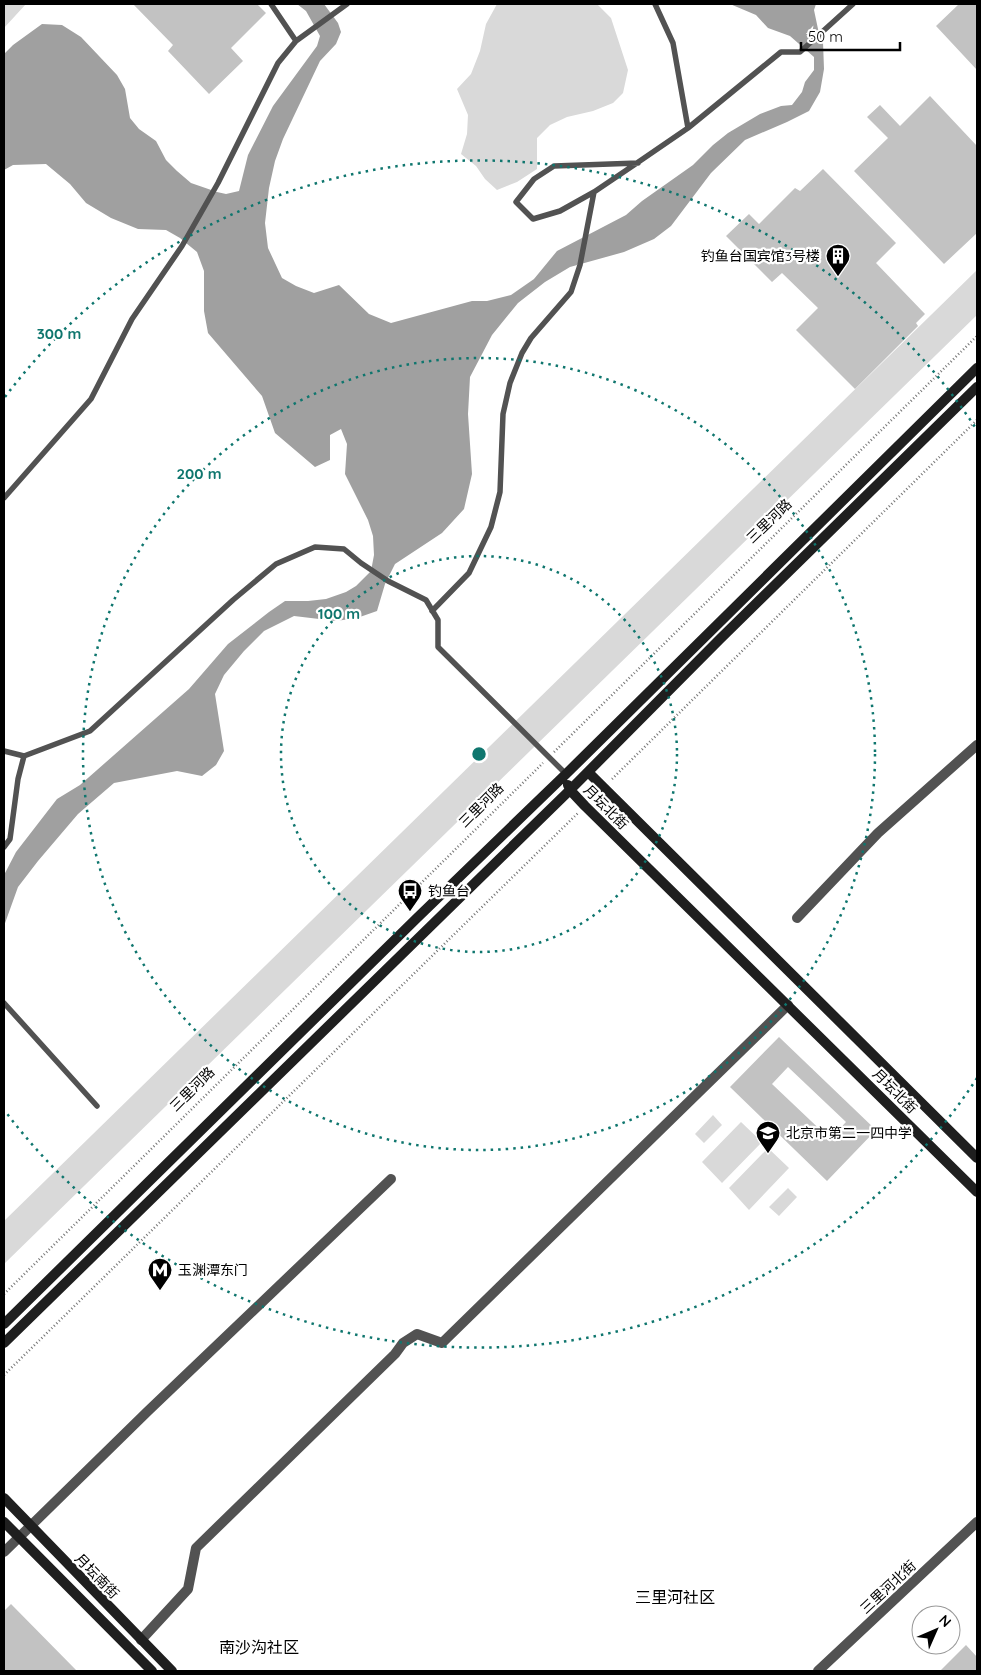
<svg xmlns="http://www.w3.org/2000/svg" width="981" height="1675" font-family="Quicksand,'Noto Sans SC',sans-serif">
  <rect width="100%" height="100%" fill="#fff"/>
  <path fill="#d9d9d9" d="M4 4H26L4 28Z
    M497 4H597L611 18 628 70 623 93 613 103 593 111 567 117 550 125 537 138V169L517 182 497 190 485 179 476 166 461 154 467 134 468 115 457 89 471 74 480 51 486 24Z
    M977 270V315L4 1264V1221Z
    M713 1115 722 1125 704 1143 695 1134Z
    M741 1122 762 1142 722 1183 702 1162Z
    M768 1148 789 1168 749 1210 729 1188Z
    M788 1188 797 1197 779 1216 769 1207Z"/>
  <path fill="#a0a0a0" d="M297 4H324L338 23 341 32 336 44 320 61 283 139 275 161 269 188 265 223 268 248 282 278 296 286 314 293 339 285 369 314 391 323 472 301H487L511 295 534 279 557 251 626 215 642 201 693 165 713 145 728 133 760 114 781 106 792 105 802 92 805 82 814 70V57L790 36 768 28 756 15 730 4H816L814 10 818 29 823 42 824 69 820 92 809 111 787 122 745 140 711 173 671 226 654 239 624 252 570 267 545 282 518 303 492 335 470 377 468 414 472 474 464 509 442 533 395 564 385 584 377 611 357 618 336 621 294 616 264 631 244 651 224 675 215 694 224 751 216 765 202 776 177 771 114 783 78 814 38 861 18 887 4 926V875L16 852 57 799 80 785 189 689 228 644 269 612 285 601H308L326 599 346 592 356 586 371 571 374 555 373 536 368 520 345 474 347 444 341 429 330 435V460L315 467 275 433 262 396 208 333 204 311V271L197 252 180 238 166 230 138 229 111 218 86 203 70 184 46 164 13 165 4 170V54L13 45 42 24 62 25 81 37 117 75 125 89 130 118 139 129 156 141 166 160 177 171 191 183 217 192 226 194 239 191 248 155 273 106 317 46 320 36 306 11Z"/>
  <path fill="#c2c2c2" fill-rule="evenodd" d="M133 4H257L266 13 231 48 243 61 209 94 168 51 173 45Z
    M959 4H977V70L936 26Z
    M930 96 977 146V233L944 264 854 171 888 138 867 117 880 105 900 126Z
    M823 169 896 243 876 263 925 314 916 323 918 326 855 389 796 330 818 308 782 273 772 282 726 236 749 214 759 224 795 188 800 191Z
    M779 1037 876 1130 827 1181 730 1087ZM788 1067 846 1122 830 1139 772 1084Z
    M11 1604 77 1671H4V1611Z
    M966 1645 977 1657V1671H940Z"/>
  <g fill="none" stroke-linecap="round" stroke-linejoin="round">
    <path stroke="#747474" stroke-width="2.5" stroke-dasharray="1 2.5" stroke-linecap="butt" d="M554 752 977 336
      M612 779 977 420
      M4 1294 543 763
      M4 1375 578 813"/>
    <path stroke="#525252" stroke-width="5.5" d="M271 4 296 41
      M655 4 673 43 688 128
      M638 163 554 166 534 179 516 202 533 219 560 211 594 192 634 165 688 128 781 52H800L853 4
      M4 498 91 399 132 319 182 246 218 183 278 63 296 41 347 4
      M432 611 469 573 491 527 500 492 503 414 510 383 522 353 531 338 571 292 580 265 594 192
      M4 751 24 756 90 731 233 600 276 564 315 547 344 549 361 563 388 581 426 600 438 620V647L566 774
      M4 847 10 839 18 779 24 756
      M4 1003 97 1106"/>
    <path stroke="#525252" stroke-width="10" d="M797 918 878 833 977 745
      M4 1552 148 1411 391 1179
      M141 1640 188 1589 196 1548 395 1354 403 1343 417 1334 442 1343 788 1005
      M818 1671 977 1522"/>
    <path stroke="#1f1f1f" stroke-width="10" d="M588 772 977 1158
      M568 785 570 790 585 806 977 1192
      M4 1324 418 917 566 774 977 368
      M4 1343 570 790 720 639 977 387
      M4 1498 172 1671
      M4 1522 152 1671"/>
  </g>
  <g fill="none" stroke="#0f766e" stroke-width="2.5" stroke-dasharray="2.5 5">
    <circle cx="479" cy="754" r="198"/>
    <circle cx="479" cy="754" r="396"/>
    <path d="M977 1078A594 594 0 0 1 5 1111M5 397A594 594 0 0 1 977 430"/>
  </g>
  <defs>
    <symbol id="building-pin" viewBox="-11 -11 22 30"><path d="M0 17L-7.5 6A9.5 9.5 0 1 1 7.5 6Z" fill="#000" stroke="#fff"/><path d="M-4-6H4V6H1V3H-1V6H-4ZM-2.5-4.3h1.7v1.8h-1.7ZM.8-4.3h1.7v1.8H.8ZM-2.5-1h1.7V.8h-1.7ZM.8-1h1.7V.8H.8Z" fill="#fff"/></symbol>
    <symbol id="bus-pin" viewBox="-11 -11 22 30"><path d="M0 17L-7.5 6A9.5 9.5 0 1 1 7.5 6Z" fill="#000" stroke="#fff"/><path d="M-5-6H5V4H4V6H2V4H-2V6H-4V4H-5ZM-3.5-4V0h7V-4ZM-3.5 1.2v1.5H-2V1.2ZM2 1.2v1.5H3.5V1.2Z" fill="#fff"/></symbol>
    <symbol id="school-pin" viewBox="-11 -11 22 30"><path d="M0 17L-7.5 6A9.5 9.5 0 1 1 7.5 6Z" fill="#000" stroke="#fff"/><path d="M0-5L7-2L0 1L-7-2ZM-4 1L0 2.5L4 1V4Q0 6-4 4Z" fill="#fff"/></symbol>
    <symbol id="metro-pin" viewBox="-11 -11 22 30"><path d="M0 17L-7.5 6A9.5 9.5 0 1 1 7.5 6Z" fill="#000" stroke="#fff"/><path d="M-5.5 5V-5H-3L0 0L3-5H5.5V5H3V-.5L0 4L-3-.5V5Z" fill="#fff"/></symbol>
  </defs>
  <g fill-rule="evenodd">
    <use href="#building-pin" x="824" y="242" width="28" height="38"/>
    <use href="#bus-pin" x="396" y="877" width="28" height="38"/>
    <use href="#school-pin" x="754" y="1119" width="28" height="38"/>
    <use href="#metro-pin" x="146" y="1256" width="28" height="38"/>
  </g>
  <g text-anchor="middle" dominant-baseline="central" stroke-width="4.5" stroke-linejoin="round" paint-order="stroke">
    <g font-size="14" fill="#000" stroke="#fff" text-anchor="start">
      <text x="820" y="256" text-anchor="end">钓鱼台国宾馆3号楼</text>
      <text x="428" y="891">钓鱼台</text>
      <text x="786" y="1133">北京市第二一四中学</text>
      <text x="178" y="1270">玉渊潭东门</text>
    </g>
    <g font-size="14" fill="#000" stroke="#fff">
      <text transform="translate(769 521) rotate(-44)">三里河路</text>
      <text transform="translate(481 805) rotate(-45)">三里河路</text>
      <text transform="translate(606 807) rotate(45)">月坛北街</text>
      <text transform="translate(192 1089) rotate(-45)">三里河路</text>
      <text transform="translate(895 1091) rotate(45)">月坛北街</text>
      <text transform="translate(97 1576) rotate(46)">月坛南街</text>
      <text transform="translate(888 1587) rotate(-43)">三里河北街</text>
    </g>
    <g font-size="16" fill="#000" stroke="#fff">
      <text x="675" y="1597">三里河社区</text>
      <text x="259" y="1647">南沙沟社区</text>
    </g>
  </g>
  <circle cx="479" cy="754" r="8" fill="#0f766e" stroke="#fff" stroke-width="2.5"/>
  <g font-size="15" text-anchor="middle" font-weight="bold" fill="#0f766e" stroke="#fff" stroke-width="4.5" stroke-linejoin="round" paint-order="stroke">
    <text x="59" y="339">300 m</text>
    <text x="199" y="479">200 m</text>
    <text x="339" y="619">100 m</text>
  </g>
  <rect width="981" height="1675" fill="none" stroke="#000000" stroke-width="10"/>
  <g transform="translate(936 1630) rotate(45)"><circle r="24" fill="#ffffff" stroke="#999999"/>
  <path d="M0-4L9 19L0 12L-9 19Z" fill="#000000"/>
  <text y="-8" font-size="14" font-weight="bold" text-anchor="middle" fill="#000000">N</text>
  </g>
  <path d="M801 42v8h99v-8" fill="none" stroke="#000000" stroke-width="2.5"/>
  <text x="808" y="42" font-size="15" fill="#000000" stroke="#ffffff" stroke-width="4" paint-order="stroke">50 m</text>
</svg>
